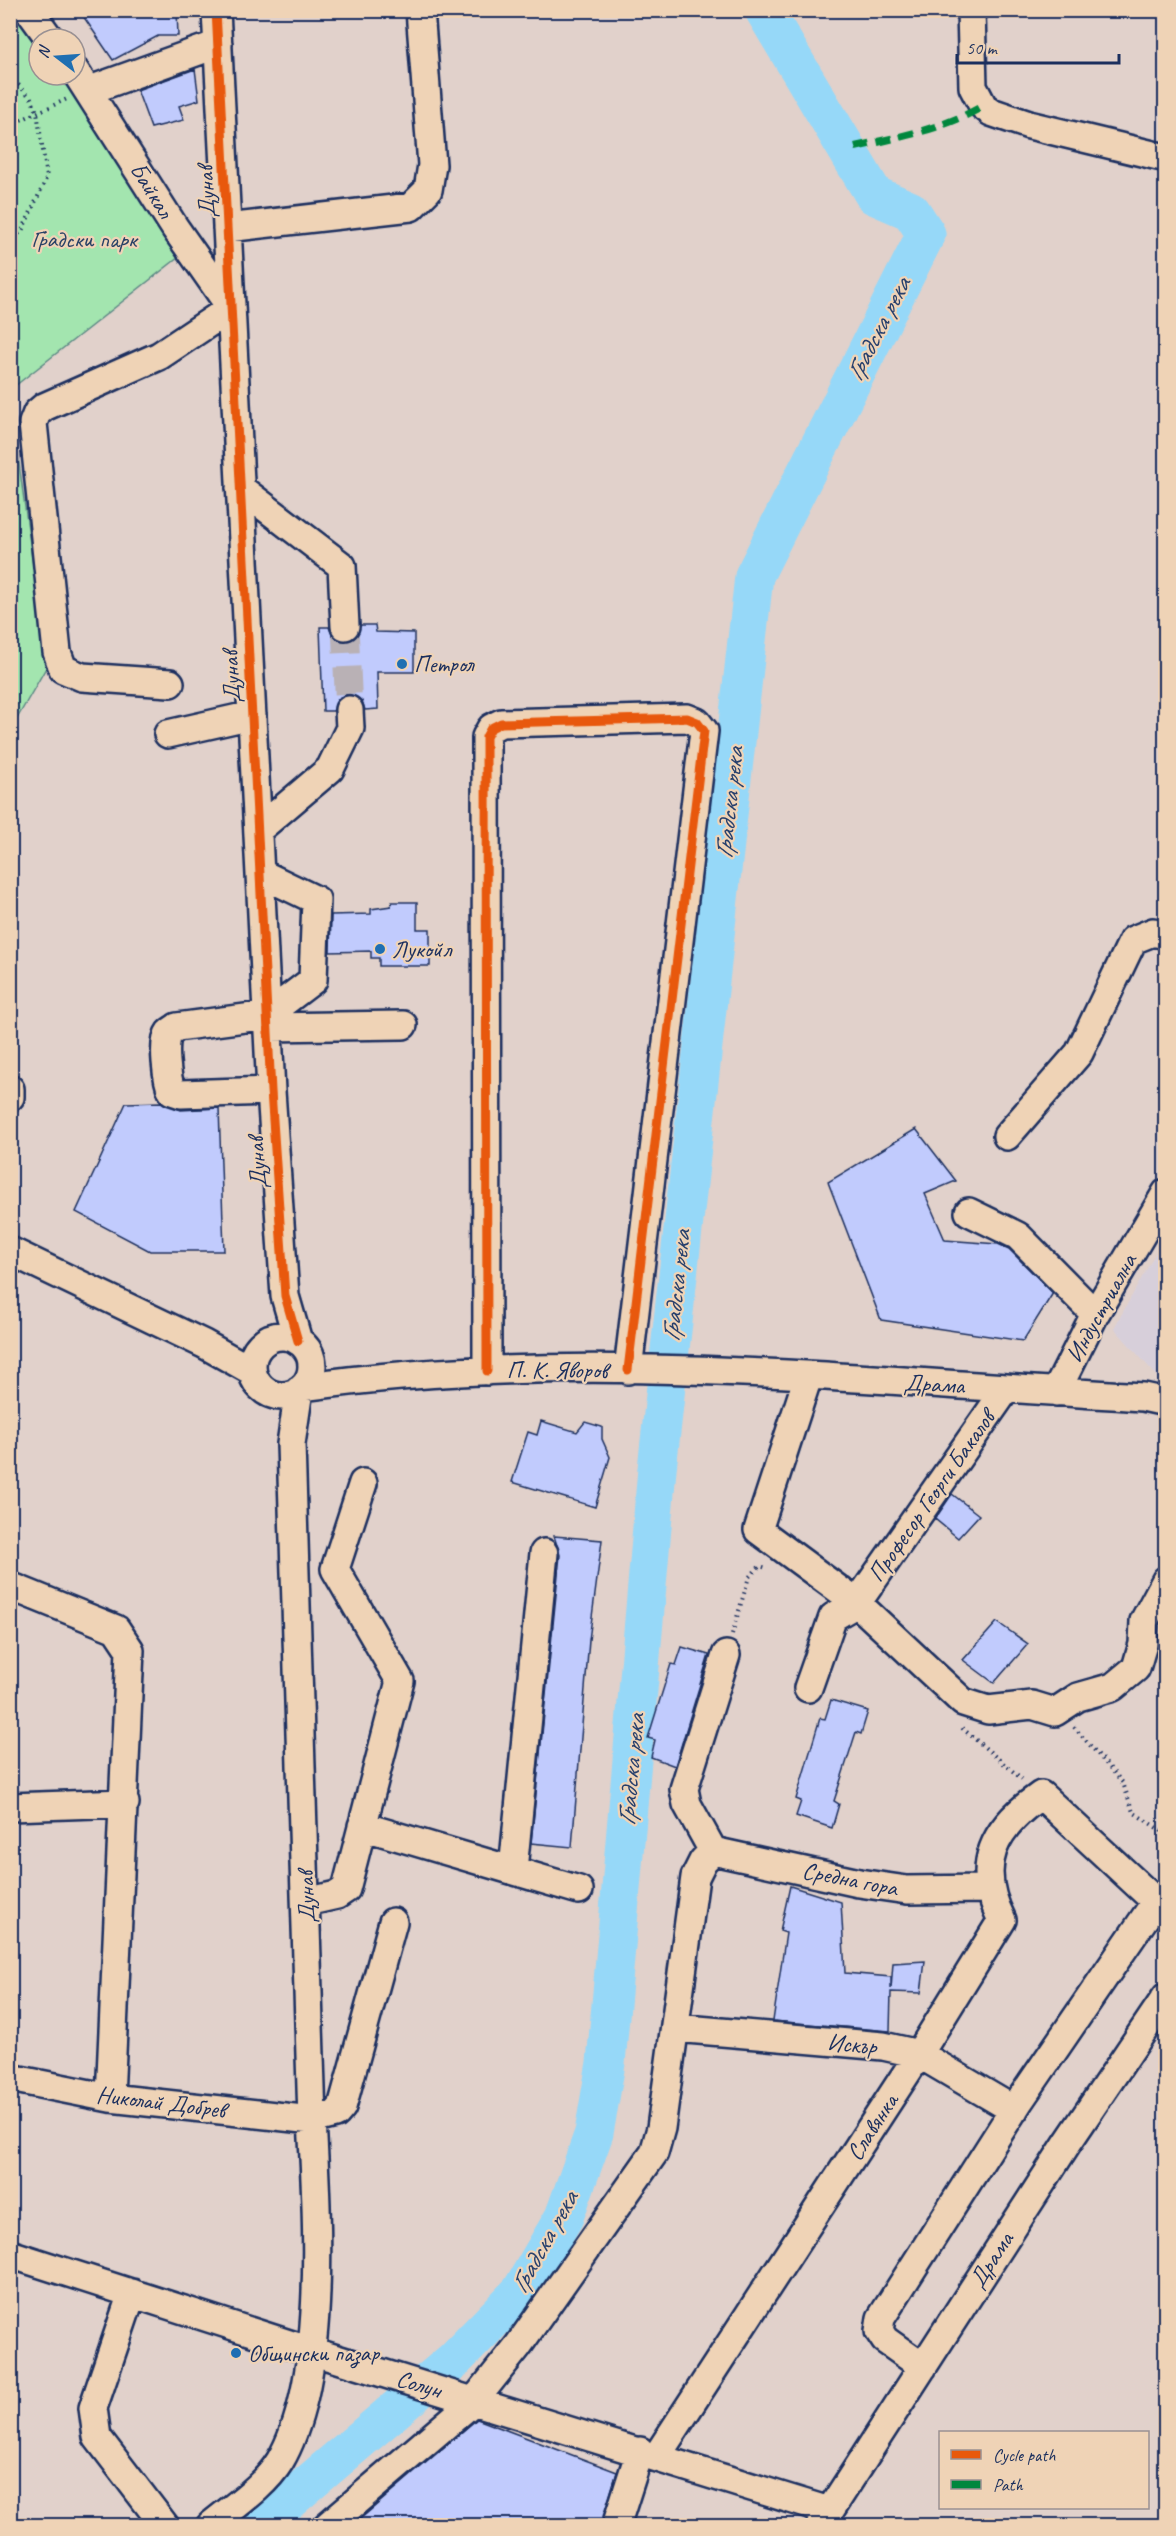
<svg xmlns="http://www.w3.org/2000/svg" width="1176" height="2536" font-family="Caveat,sans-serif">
  <rect width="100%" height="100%" fill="#e1d1cb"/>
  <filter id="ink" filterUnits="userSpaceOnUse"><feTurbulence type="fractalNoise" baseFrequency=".0167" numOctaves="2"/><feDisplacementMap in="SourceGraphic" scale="12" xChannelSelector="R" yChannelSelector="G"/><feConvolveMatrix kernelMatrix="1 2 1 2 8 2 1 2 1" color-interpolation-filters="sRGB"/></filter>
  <g filter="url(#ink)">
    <path fill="#d7cfda" d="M1165 1236V1385L1114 1328Z"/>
    <path fill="#a3e5af" stroke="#5f8a86" stroke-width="1.5" d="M10 11 39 46V75H62L84 102 179 257 11 389Z
      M10 399 47 666 11 729H10Z"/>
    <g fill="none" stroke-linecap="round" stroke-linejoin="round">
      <path stroke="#96d8f8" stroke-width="39" d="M259 2526 454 2360 521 2291 564 2217 594 2133 606 2063 657 1469 754 576 926 234 911 211 874 195 764 10"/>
    </g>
    <path fill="#c1cbfd" stroke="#1b2f5e" stroke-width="1.5" d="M79 10H177L178 36H158L113 60Z
      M195 69 199 100 179 106 184 120 151 128 137 90Z
      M361 625H375L376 632 414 633V672H377L378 709 365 710 362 701 349 694 340 697 333 711H323L320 627H329L332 635 345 642 354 639Z
      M392 902H417V929H430V966H379V958H371V951L330 952 331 915 371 914V909L391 906Z
      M161 1102 181 1110 219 1108 224 1251H150L76 1212 126 1103Z
      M916 1129 956 1181 925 1194 945 1240 998 1244 1009 1249 1053 1293 1023 1341 881 1320 828 1182Z
      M541 1421 577 1432 585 1422 602 1427V1439L610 1457 595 1507 512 1482 528 1432 537 1435Z
      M952 1494 979 1515 958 1538 935 1519Z
      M554 1536 602 1540 589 1640 572 1847 531 1843 560 1555Z
      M997 1622 1028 1644 994 1683 963 1660Z
      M682 1647 709 1655 675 1766 651 1757 655 1740 648 1738 671 1664 676 1665Z
      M831 1700 868 1711 861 1734 856 1732 834 1801 839 1804 832 1828 796 1816 801 1801 796 1799 820 1718 825 1719Z
      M790 1886 841 1902 845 1973 891 1977V1989L893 1963 925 1961 921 1993 891 1992 890 2031 773 2021 786 1933 780 1931Z
      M477 2419 617 2472 601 2526H352Z"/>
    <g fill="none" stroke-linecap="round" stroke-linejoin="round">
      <path stroke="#b9b1b5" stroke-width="27" stroke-dasharray="27 14" stroke-linecap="butt" d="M345 626 349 710"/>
      <defs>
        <path id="minor" d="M29 10 50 39
          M216 10 271 1091 285 1296 298 1341
          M971 10 973 87 983 106 991 112 1029 125 1166 158
          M75 71 175 228 231 308 159 356 44 407 37 413 33 423 57 652 63 669 82 677 170 683
          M90 90 218 44
          M227 228 411 207 428 190 432 165 420 10
          M240 488 342 566 345 626
          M168 734 252 715
          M258 830 330 769 350 728 349 710
          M260 873 316 900 313 980 267 1015 177 1027C175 1029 172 1030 169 1033 162 1042 167 1081 172 1091L181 1094 271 1091
          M268 1027 403 1025
          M10 1089V1097
          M1007 1136 1079 1053 1133 940 1153 932 1166 935
          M969 1212 1018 1236 1095 1314
          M10 1251 204 1344 252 1371
          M252 1366a30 30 0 1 1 60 0a30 30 0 1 1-60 0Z
          M487 1371 486 737 491 728 501 723 687 718 697 722 704 731 628 1370
          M808 1377 758 1530 857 1603 963 1702 988 1710 1032 1705 1055 1712 1078 1697 1113 1687 1136 1668 1143 1644 1144 1621 1166 1580
          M303 1387C581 1347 864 1381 1143 1397L1166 1402
          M1056 1392 1095 1314 1166 1193
          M10 1586 116 1629 130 1650 110 2098
          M808 1688 833 1617 857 1603 1006 1389
          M10 1807 125 1803
          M362 1826 579 1890
          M713 1851 859 1883 907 1890 988 1889
          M713 1851 687 1804 684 1789 726 1655
          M513 1870 544 1553
          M306 1902 337 1895 346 1889 400 1681 335 1569 363 1483
          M675 2028 883 2046 919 2054 1014 2110
          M10 2078 110 2098 312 2120 336 2114 342 2107 393 1922
          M10 2254 311 2351 829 2511
          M132 2293 93 2408 97 2437 165 2526
          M923 2367 885 2340 879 2331 881 2318 1020 2100 1155 1903
          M657 2456 919 2054 1002 1920C974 1865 993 1828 1041 1795L1166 1911
          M210 2526C234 2506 264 2487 280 2461 328 2379 317 2214 312 2120L291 1444 299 1390
          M327 2526 474 2401 518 2346 654 2153 661 2128 695 1877 703 1861 713 1851
          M616 2526 640 2451
          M820 2526 1068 2142 1166 1997"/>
      </defs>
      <use href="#minor" stroke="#1b2f5e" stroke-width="32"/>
      <path stroke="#1b2f5e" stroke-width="4" stroke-dasharray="1.5 4.5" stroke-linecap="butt" d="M10 76 31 98 37 112 47 177 22 231 10 241
        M10 125 67 99
        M732 1634 749 1577 760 1566 767 1568
        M1074 1727 1123 1783 1133 1812 1166 1834
        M962 1728 1022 1779"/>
      <use href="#minor" stroke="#efd3b6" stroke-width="27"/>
      <path stroke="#00873e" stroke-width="8" stroke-dasharray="15 8" stroke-linecap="butt" d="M855 147C899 137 944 129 983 106"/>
      <defs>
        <path id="cycleway" d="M216 10 271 1091 285 1296 298 1341
          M487 1371 486 737 491 728 501 723 687 718 697 722 704 731 628 1370"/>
      </defs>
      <use href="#cycleway" stroke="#efd3b6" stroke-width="13"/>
      <use href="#cycleway" stroke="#e8590c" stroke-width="9"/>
    </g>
  </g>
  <g fill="#1f6fb2" stroke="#efd3b6" stroke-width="2">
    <circle cx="402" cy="664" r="6"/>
    <circle cx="380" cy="949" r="6"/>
    <circle cx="236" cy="2353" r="6"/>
  </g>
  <g text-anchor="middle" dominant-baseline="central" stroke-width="4.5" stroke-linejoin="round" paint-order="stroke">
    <g font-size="24" fill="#1b2f5e" stroke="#efd3b6">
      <text transform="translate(152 190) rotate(58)">Байкал</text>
      <text transform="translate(206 192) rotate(-93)">Дунав</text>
      <text transform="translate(231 677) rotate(-93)">Дунав</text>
      <text transform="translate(257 1163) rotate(-94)">Дунав</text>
      <text transform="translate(1101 1308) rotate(-61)">Индустриална</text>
      <text x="557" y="1370">П. К. Яворов</text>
      <text transform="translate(934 1384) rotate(3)">Драма</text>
      <text transform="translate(931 1496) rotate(-55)">Професор Георги Бакалов</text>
      <text transform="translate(850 1879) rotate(11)">Средна гора</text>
      <text transform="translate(306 1897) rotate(-92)">Дунав</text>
      <text transform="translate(852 2044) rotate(5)">Искър</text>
      <text transform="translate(161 2102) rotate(7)">Николай Добрев</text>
      <text transform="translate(872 2127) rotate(-57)">Славянка</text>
      <text transform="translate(991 2260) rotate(-57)">Драма</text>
      <text transform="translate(419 2384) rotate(17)">Солун</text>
    </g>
    <g font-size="24" fill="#294166" stroke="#efd3b6">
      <text x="84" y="239">Градски парк</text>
    </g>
    <g font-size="24" fill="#1b2f5e" stroke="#efd3b6" text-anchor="start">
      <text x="414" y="664">Петрол</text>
      <text x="392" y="949">Лукойл</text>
      <text x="248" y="2353">Общински пазар</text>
    </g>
    <g font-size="26" font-style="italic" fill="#27406d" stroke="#efd3b6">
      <text transform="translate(878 329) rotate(-63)">Градска река</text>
      <text transform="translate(729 803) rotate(-84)">Градска река</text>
      <text transform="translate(676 1286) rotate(-84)">Градска река</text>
      <text transform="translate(631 1770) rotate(-85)">Градска река</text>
      <text transform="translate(544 2242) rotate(-61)">Градска река</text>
    </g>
  </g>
  <rect width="1176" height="2536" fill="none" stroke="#efd3b6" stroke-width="36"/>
  <rect x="18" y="18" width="1140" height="2500" fill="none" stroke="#1b2f5e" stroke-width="2" filter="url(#ink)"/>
  <rect x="939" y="2431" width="210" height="78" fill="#efd3b6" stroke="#9a9193" stroke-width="1.5"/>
  <rect x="951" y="2450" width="30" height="9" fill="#e8590c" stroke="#9a9193" stroke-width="1.5"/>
  <text x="993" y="2461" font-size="18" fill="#1b2f5e">Cycle path</text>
  <rect x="951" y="2480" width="30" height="9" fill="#00873e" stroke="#9a9193" stroke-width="1.5"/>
  <text x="993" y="2491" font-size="18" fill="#1b2f5e">Path</text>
  <g transform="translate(57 57) rotate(287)"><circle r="28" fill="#efd3b6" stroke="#9a9193" stroke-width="1.5"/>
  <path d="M0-4.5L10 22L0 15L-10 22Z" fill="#1f6fb2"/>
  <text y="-9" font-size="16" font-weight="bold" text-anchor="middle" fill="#1b2f5e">N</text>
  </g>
  <path d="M957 54v9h162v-9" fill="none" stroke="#1b2f5e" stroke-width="3"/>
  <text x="966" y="54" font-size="18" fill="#1b2f5e" stroke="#efd3b6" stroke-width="4.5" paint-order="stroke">50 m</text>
</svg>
